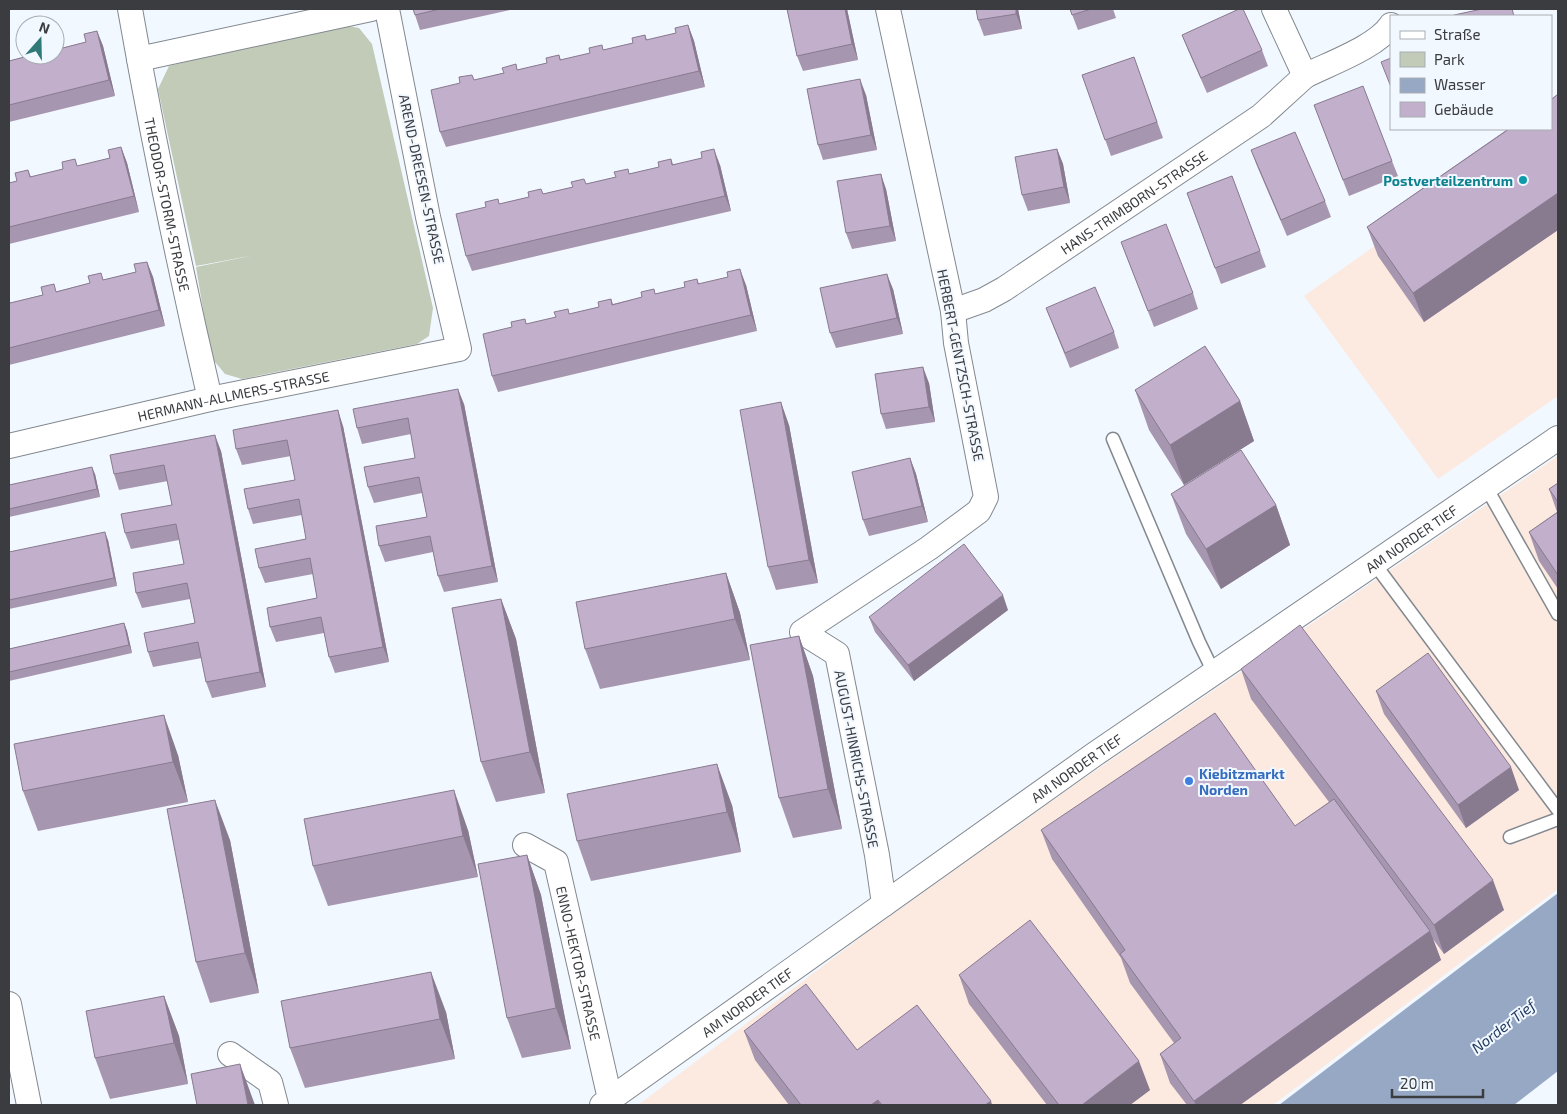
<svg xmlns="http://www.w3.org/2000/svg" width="1567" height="1114" font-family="'Exo 2',sans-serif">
  <rect width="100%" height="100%" fill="#f2f8ff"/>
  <path fill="#fce9e0" d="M1558 116V396L1438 479 1304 296 1540 129H1551Z
    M1558 456V889L1273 1105H638L872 929 1083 779Z"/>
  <path fill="#c2cbb8" d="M338 24 359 28 372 44 433 308 429 336 417 344 242 379 225 374 211 357 196 267 255 255 196 266 158 89 169 66Z"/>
  <path fill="#96a8c4" d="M1558 893V1071L1514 1105H1279Z"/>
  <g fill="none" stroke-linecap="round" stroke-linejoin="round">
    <defs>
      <path id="lane" d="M1113 439 1199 642 1214 673
        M1486 487 1558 614
        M1374 563 1558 810
        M1510 837 1558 819"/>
      <g id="street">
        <path id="s1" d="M130 9C153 140 180 270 210 399"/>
        <path d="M1274 9 1305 76C1328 64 1377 47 1391 25"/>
        <path d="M139 59 371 9"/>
        <path id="s2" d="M953 311 984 300 1004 289 1261 116 1305 76"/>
        <path id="s3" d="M9 446 210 399 459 349 428 217 387 9"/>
        <path id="s4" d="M525 845 556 862 610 1099"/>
        <path d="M884 904 877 855 837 654 802 632 929 548 979 511 986 497 956 343 953 311 888 9"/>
        <path d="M9 1004 29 1105"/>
        <path d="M230 1054 270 1082 276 1105"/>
        <path id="s5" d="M602 1105 1095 754 1558 438"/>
      </g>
    </defs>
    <use href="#lane" stroke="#83898f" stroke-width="15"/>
    <use href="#street" stroke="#83898f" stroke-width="26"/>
    <use href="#lane" stroke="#fff" stroke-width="12"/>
    <use href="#street" stroke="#fff" stroke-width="24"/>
  </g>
  <path fill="#a796af" d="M413 9H514L420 30Z
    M787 9H847L858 60 803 71 797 56Z
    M976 9H1018L1022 29 984 36 978 20Z
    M1070 9H1113L1116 18 1078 30Z
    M688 25 694 41 705 87 446 147 440 132 474 80 547 63 559 55 561 60 633 43 645 35 647 40 676 33Z
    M97 31 103 46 115 96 9 122V61L86 42Z
    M1182 35 1262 50 1268 66 1207 93 1188 50Z
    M1134 57 1163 138 1111 156 1082 75Z
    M1558 94V230L1424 322 1378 256 1367 227Z
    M866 95 877 150 823 160 818 145Z
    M1320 121 1392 161 1398 176 1349 196Z
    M121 147 127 163 139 212 9 244V183L17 181 28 170 31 177 63 169 75 159 77 166 110 158Z
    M1057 149 1063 164 1070 203 1028 211 1022 195Z
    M1251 150 1325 201 1331 217 1287 236 1257 166Z
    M671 159 673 164 720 165 731 211 472 271 466 256 500 204 529 197 541 189 543 194 659 167Z
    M1232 176 1266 267 1221 284 1187 193Z
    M886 189 896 241 852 249 846 233Z
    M1121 242 1193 293 1198 309 1154 327Z
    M147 262 153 277 165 326 9 365V299L10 303 90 283 101 273 103 280 136 272Z
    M697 279 699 284 746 285 757 331 498 392 492 376 527 324 599 307 611 299 613 304 685 287Z
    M893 289 903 334 836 348 830 333Z
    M1046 308 1114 332 1119 348 1070 368Z
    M929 383 935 422 886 429 881 414Z
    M1135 390 1240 401 1254 441 1184 485 1149 430Z
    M464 404 498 582 444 592 438 576 433 552 385 562 379 546 427 517 422 493 374 503 368 487 415 458 411 434 362 444 357 428Z
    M789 425 818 583 776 590 768 567Z
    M343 426 389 662 335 673 329 657 324 633 276 642 270 627 317 598 313 574 265 583 259 568 306 539 302 515 253 524 248 509 295 480 291 456 242 465 236 449Z
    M221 451 266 687 212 698 206 682 202 658 153 667 148 652 195 623 190 599 142 608 136 593 184 564 179 540 131 549 125 533 172 505 168 481 119 490 114 474Z
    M910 458 916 474 928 522 869 536 863 520Z
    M95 474 100 497 9 517V485Z
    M1558 483V589L1539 561 1529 532 1557 512 1549 489Z
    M1171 494 1276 505 1290 545 1221 589 1186 534Z
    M108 540 117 586 9 609V552Z
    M726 573 740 613 750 660 600 689 585 649Z
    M501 599 516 639 545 793 496 802 481 762Z
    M1008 610 914 681 875 632 869 617Z
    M124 623 127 631 132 653 9 681V649Z
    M799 636 813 676 842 829 793 838 779 798Z
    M1241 669 1504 910 1444 954 1433 939 1441 960 1240 1105H1187L1170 1083 1160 1054 1174 1043 1130 983 1121 958 1052 859 1041 830 1295 826 1329 802 1251 699Z
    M1376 691 1519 790 1466 828 1384 714Z
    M178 755 188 802 38 831 23 791Z
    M732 805 741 852 591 881 577 841Z
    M468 830 478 877 328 906 313 866Z
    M230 840 259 993 210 1003 196 962Z
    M527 855 541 895 571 1049 522 1058 507 1018Z
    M959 975 1150 1090 1130 1105H1047L969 1004Z
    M164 996 179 1036 188 1084 110 1099 95 1058Z
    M446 1012 455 1059 305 1088 290 1048Z
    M744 1031 857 1050 992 1105H789L755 1060Z"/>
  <path fill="#887a8f" d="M845 9H847L858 60 852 44Z
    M1016 9H1018L1022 29 1016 14Z
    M688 25 694 41 705 87 699 71Z
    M97 31 103 46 115 96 109 80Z
    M860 79 866 95 877 150 871 135Z
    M121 147 127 163 139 212 134 196Z
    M714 149 720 165 731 211 725 196Z
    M1057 149 1063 164 1070 203 1064 187Z
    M881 174 886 189 896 241 890 226Z
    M1558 193V230L1424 322 1413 293Z
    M147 262 153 277 165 326 159 310Z
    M740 269 746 285 757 331 751 315Z
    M887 274 893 289 903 334 897 318Z
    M923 367 929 383 935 422 929 407Z
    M458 389 464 404 498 582 492 566Z
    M1240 401 1254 441 1184 485 1170 445Z
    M781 402 789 425 818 583 809 560Z
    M338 410 343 426 389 662 383 647Z
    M215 435 221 451 266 687 260 672Z
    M910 458 916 474 928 522 922 506Z
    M92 467 95 474 100 497 97 489Z
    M1276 505 1290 545 1221 589 1206 549Z
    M105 532 108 540 117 586 114 578Z
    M726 573 740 613 750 660 735 619Z
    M1003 595 1008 610 914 681 908 665Z
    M501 599 516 639 545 793 530 752Z
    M124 623 127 631 132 653 129 645Z
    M799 636 813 676 842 829 828 789Z
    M164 715 178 755 188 802 173 762Z
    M717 764 732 805 741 852 727 812Z
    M1511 767 1519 790 1466 828 1458 805Z
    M454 790 468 830 478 877 463 836Z
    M215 800 230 840 259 993 245 953Z
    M527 855 541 895 571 1049 556 1008Z
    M1493 880 1504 910 1444 954 1434 925Z
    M1430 931 1441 960 1240 1105H1196L1194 1101Z
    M431 972 446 1012 455 1059 440 1019Z
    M164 996 179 1036 188 1084 174 1043Z
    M1139 1061 1150 1090 1130 1105H1082Z
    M240 1064 255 1105H248Z
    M878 1100 880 1105H871Z
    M991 1101 992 1105H985Z"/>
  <path fill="#c2afcc" stroke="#887a8f" d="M413 9H440L415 15Z
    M787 9H845L852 44 797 56Z
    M976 9H1016V14L978 20Z
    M1070 9H1091L1072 15Z
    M1239 9H1243L1262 50 1201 78 1182 35Z
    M1482 9H1512L1514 16H1455L1454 15Z
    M688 25 699 71 440 132 431 90 460 83 459 77 472 75 474 80 504 73 502 68 516 64 517 70 547 63 546 58 559 55 560 60 590 53 589 48 602 45 603 50 633 43 632 38 645 35 646 40 676 33 675 28Z
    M97 31 109 80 9 105V61L32 55H55V50L86 42 84 34Z
    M1134 57 1157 122 1105 140 1082 75Z
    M1391 58V87L1381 62Z
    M860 79 871 135 818 145 807 89Z
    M1363 86 1392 161 1343 180 1314 105Z
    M1558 94V193L1413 293 1367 227 1509 129H1551V100Z
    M1295 132 1325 201 1281 220 1251 150Z
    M121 147 134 196 9 227V183L17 181 15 173 28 170 30 177 63 169 62 162 75 159 77 166 110 158 108 150Z
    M714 149 725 196 466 256 456 214 486 207 485 202 498 199 499 204 529 197 528 192 541 189 543 194 573 187 571 182 584 179 586 184 616 177 614 172 628 169 629 174 659 167 658 162 671 159 672 165 702 158 701 152Z
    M1057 149 1064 187 1022 195 1015 157Z
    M881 174 890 226 846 233 837 181Z
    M1232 176 1260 251 1215 268 1187 193Z
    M1166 224 1193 293 1148 311 1121 242Z
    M147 262 159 310 9 348V300L10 303 43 295 41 287 54 284 56 292 90 283 88 276 101 273 103 280 136 272 134 264Z
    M740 269 751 315 492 376 483 334 512 327 511 322 525 319 526 324 556 317 554 312 568 309 569 314 599 307 598 302 611 299 612 305 642 297 641 292 654 289 655 294 685 287 684 282 697 279 698 284 728 277 727 272Z
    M887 274 897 318 830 333 820 288Z
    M1095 287 1114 332 1065 353 1046 308Z
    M1205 346 1240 401 1170 445 1135 390Z
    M923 367 929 407 881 414 875 374Z
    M458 389 492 566 438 576 430 536 379 546 376 526 427 517 419 477 368 487 364 467 415 458 408 418 357 428 353 409Z
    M781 402 809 560 768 567 740 410Z
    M338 410 383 647 329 657 321 617 270 627 267 608 317 598 310 558 259 568 255 549 306 539 299 499 248 509 244 489 295 480 287 440 236 449 233 430Z
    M215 435 260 672 206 682 198 642 148 652 144 633 195 623 187 583 136 593 133 573 184 564 176 524 125 533 121 514 172 505 164 465 114 474 110 455Z
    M1241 450 1276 505 1206 549 1171 494Z
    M910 458 922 506 863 520 852 472Z
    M92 467 97 489 9 509V485Z
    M1558 483V502L1549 489Z
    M1558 512V575L1529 532Z
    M105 532 114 578 9 600V552Z
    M964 544 1003 595 908 665 869 617Z
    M726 573 735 619 585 649 576 602Z
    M501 599 530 752 481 762 452 608Z
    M124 623 129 645 9 672V649Z
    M1300 625 1493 880 1434 925 1241 669Z
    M799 636 828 789 779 798 750 645Z
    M1428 653 1511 767 1458 805 1376 691Z
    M1215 713 1295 826 1334 799 1430 931 1194 1101 1160 1054 1181 1038 1120 954 1125 950 1041 830Z
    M164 715 173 762 23 791 14 744Z
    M717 764 727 812 577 841 567 794Z
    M454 790 463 836 313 866 304 819Z
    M215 800 245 953 196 962 167 809Z
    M527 855 556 1008 507 1018 478 864Z
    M1030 920 1139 1061 1082 1105H1059L959 975Z
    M431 972 440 1019 290 1048 281 1001Z
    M806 984 857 1050 917 1005 991 1101 985 1105H882L878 1100 871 1105H801L744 1031Z
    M164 996 174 1043 95 1058 86 1011Z
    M240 1064 248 1105H197L191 1074Z"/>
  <circle fill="#0f9aa8" stroke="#f2f8ff" stroke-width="2" cx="1523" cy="180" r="5"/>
  <circle fill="#3f7fe0" stroke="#f2f8ff" stroke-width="2" cx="1189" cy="781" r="5"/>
  <g text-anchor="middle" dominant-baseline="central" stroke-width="4" stroke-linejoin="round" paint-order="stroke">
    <g font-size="14" fill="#3a3c3f" stroke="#f2f8ff">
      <text transform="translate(422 179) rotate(78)">AREND-DREESEN-STRASSE</text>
      <text stroke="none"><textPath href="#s2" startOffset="212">HANS-TRIMBORN-STRASSE</textPath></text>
      <text stroke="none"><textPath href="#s1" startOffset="199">THEODOR-STORM-STRASSE</textPath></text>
      <text transform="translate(961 365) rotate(79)">HERBERT-GENTZSCH-STRASSE</text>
      <text stroke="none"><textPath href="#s3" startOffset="230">HERMANN-ALLMERS-STRASSE</textPath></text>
      <text stroke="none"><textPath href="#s5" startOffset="988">AM NORDER TIEF</textPath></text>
      <text transform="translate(857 759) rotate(79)">AUGUST-HINRICHS-STRASSE</text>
      <text stroke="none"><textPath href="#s5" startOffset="582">AM NORDER TIEF</textPath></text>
      <text stroke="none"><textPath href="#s4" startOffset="139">ENNO-HEKTOR-STRASSE</textPath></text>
      <text stroke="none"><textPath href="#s5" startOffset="178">AM NORDER TIEF</textPath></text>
    </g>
    <g font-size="14" font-weight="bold" fill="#0d838f" stroke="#f2f8ff" text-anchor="end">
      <text x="1513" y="180">Postverteilzentrum</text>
    </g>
    <g font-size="14" font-weight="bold" fill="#366cbe" stroke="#f2f8ff" text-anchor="start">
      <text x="1199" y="773">Kiebitzmarkt<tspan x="1199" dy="16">Norden</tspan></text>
    </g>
    <g font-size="15" font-style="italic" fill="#1e355c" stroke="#f2f8ff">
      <text transform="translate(1503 1026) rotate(-38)">Norder Tief</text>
    </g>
  </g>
  <rect width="1567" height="1114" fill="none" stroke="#3a3c3f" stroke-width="20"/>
  <rect x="1390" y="15" width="162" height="115" fill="#f2f8ff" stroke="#a8adb2"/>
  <rect x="1400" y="31" width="25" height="8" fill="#ffffff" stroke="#a8adb2"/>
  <text x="1434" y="40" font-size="15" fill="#3a3c3f">Straße</text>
  <rect x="1400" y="52" width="25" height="15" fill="#c2cbb8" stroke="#a8adb2"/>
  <text x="1434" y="65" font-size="15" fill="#3a3c3f">Park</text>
  <rect x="1400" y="78" width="25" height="15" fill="#96a8c4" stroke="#a8adb2"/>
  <text x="1434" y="90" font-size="15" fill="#3a3c3f">Wasser</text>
  <rect x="1400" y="102" width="25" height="15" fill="#c2afcc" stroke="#a8adb2"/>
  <text x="1434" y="115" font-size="15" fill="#3a3c3f">Gebäude</text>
  <g transform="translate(40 40) rotate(20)"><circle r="24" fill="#f2f8ff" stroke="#a8adb2"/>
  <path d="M0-4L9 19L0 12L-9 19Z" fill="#2f7978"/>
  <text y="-8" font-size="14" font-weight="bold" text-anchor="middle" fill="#3a3c3f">N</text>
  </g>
  <path d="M1392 1089v8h91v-8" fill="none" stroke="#3a3c3f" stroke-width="2.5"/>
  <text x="1400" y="1089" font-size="15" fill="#3a3c3f" stroke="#f2f8ff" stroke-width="4" paint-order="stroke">20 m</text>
</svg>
